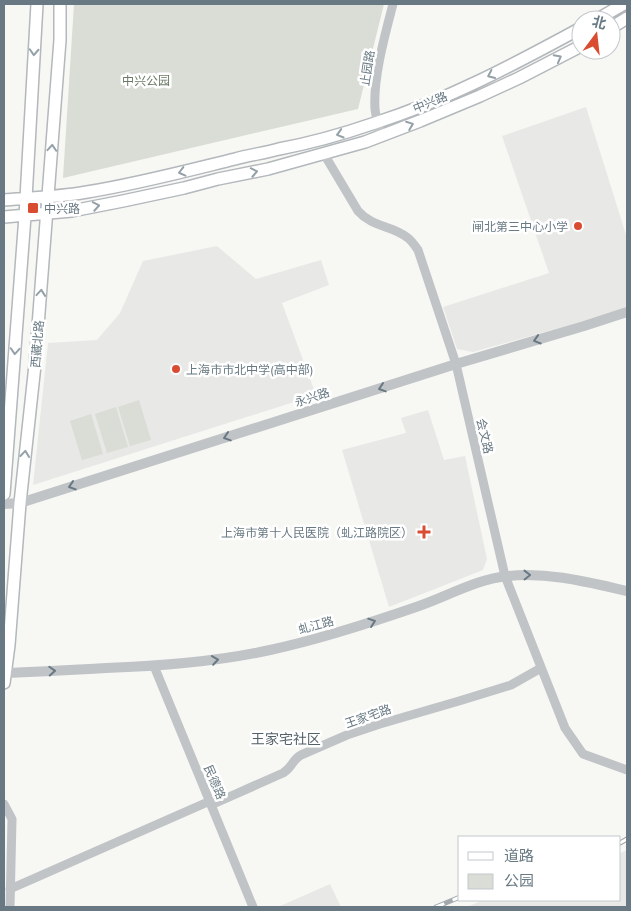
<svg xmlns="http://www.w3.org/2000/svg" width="631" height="911" font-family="Mulish,'Noto Sans SC',sans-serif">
  <rect width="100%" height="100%" fill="#f7f7f4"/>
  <path fill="#e8e8e7" d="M586 107 627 238V307L567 326 473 352 457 349 443 307 549 273 502 136Z
    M217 246 256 279 321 260 329 285 282 303 316 395 33 485 48 343 97 340 120 313 143 261Z
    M428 410 444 460 465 456 487 559 483 570 389 607 342 450 406 433 401 418Z
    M627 850V907H467L483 900H620V853Z
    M330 884 341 907H278Z"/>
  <path fill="#d9ddd5" d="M74 4H384L358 109 63 178Z
    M139 400 151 440 130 446 118 407Z
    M116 407 128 447 107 453 95 414Z
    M91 414 103 454 82 460 70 421Z"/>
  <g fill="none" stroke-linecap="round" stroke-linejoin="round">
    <defs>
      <path id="secondary" d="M596 20 624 4
        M611 28 627 18
        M4 200C31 198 59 197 87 192 137 184 186 171 235 159 249 155 265 153 279 149 311 143 343 134 375 123 447 100 515 64 581 28
        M4 217 72 211 123 201 184 188 218 179 268 169 365 142 420 121 480 96 519 78 581 46
        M4 494 25 216 37 4
        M4 683 9 645 20 503 35 365 60 40V4"/>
    </defs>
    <use href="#secondary" stroke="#b3b8bc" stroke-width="14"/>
    <path stroke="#c0c4c7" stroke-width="9" d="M381 136C379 127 376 118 375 109 373 77 385 35 393 4
      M324 154 358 211C373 228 392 225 408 238 412 241 415 246 418 250L456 364 505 576 565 728 583 754 627 770
      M154 666 253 907
      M4 804 12 819 10 907
      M211 805 283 773C292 768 292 760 301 755L347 735 380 724 459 701 511 685 541 668
      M10 889 210 801"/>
    <path stroke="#c0c4c7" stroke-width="10" d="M4 504 20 503 456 364 584 326 627 312
      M4 673C38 672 72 670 106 668 162 666 216 662 270 650 321 639 370 623 419 606 448 596 477 579 508 576 549 572 587 582 627 591"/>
    <use href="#secondary" stroke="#fff" stroke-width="11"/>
    <defs>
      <path id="rail" d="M620 843 627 839
        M436 907 460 897"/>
    </defs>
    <use href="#rail" stroke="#a2a8ac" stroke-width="5"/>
    <use href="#rail" stroke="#fff" stroke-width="3" stroke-dasharray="9" stroke-linecap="butt"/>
  </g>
  <defs><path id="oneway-chevron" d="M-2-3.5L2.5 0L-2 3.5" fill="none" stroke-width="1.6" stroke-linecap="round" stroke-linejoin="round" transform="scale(1.25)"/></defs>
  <g stroke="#95a1a8">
    <use href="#oneway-chevron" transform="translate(34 52) rotate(93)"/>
    <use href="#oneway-chevron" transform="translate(558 58) rotate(-28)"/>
    <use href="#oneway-chevron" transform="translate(491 75) rotate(155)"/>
    <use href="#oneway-chevron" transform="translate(410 125) rotate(-21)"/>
    <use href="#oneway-chevron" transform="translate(340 134) rotate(164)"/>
    <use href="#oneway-chevron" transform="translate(52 148) rotate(-86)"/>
    <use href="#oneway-chevron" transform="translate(182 172) rotate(166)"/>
    <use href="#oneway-chevron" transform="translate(254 172) rotate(-11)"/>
    <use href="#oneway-chevron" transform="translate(96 206) rotate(-10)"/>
    <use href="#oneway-chevron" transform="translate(41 293) rotate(-85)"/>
    <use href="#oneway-chevron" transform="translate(15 351) rotate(94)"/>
    <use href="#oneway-chevron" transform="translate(25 454) rotate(-84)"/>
  </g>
  <g stroke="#687983">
    <use href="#oneway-chevron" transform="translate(537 340) rotate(163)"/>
    <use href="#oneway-chevron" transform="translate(382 388) rotate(162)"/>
    <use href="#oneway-chevron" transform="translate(227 437) rotate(162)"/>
    <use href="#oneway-chevron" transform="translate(72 486) rotate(162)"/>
    <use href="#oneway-chevron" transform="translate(527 575) rotate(-1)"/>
    <use href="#oneway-chevron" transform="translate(372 622) rotate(-19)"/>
    <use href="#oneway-chevron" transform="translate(215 660) rotate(-8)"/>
    <use href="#oneway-chevron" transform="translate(52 671) rotate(-3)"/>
  </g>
  <g fill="#d94c32" stroke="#fff" stroke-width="2">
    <rect x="27" y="202" width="12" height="12" rx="2.5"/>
    <circle cx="578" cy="226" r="5"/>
    <circle cx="176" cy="369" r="5"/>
    <path d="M421.5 524.5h5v5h5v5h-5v5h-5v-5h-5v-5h5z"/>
  </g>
  <g text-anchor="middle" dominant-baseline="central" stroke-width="5" stroke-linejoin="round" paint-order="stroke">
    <g font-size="12" fill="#687983" stroke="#fff">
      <text transform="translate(367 68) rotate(-81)">止园路</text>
      <text transform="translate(430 102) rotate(-22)">中兴路</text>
      <text transform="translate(37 344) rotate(-85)">西藏北路</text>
      <text transform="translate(312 397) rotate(-18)">永兴路</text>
      <text transform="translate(485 436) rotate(77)">会文路</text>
      <text transform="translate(316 625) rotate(-15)">虬江路</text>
      <text transform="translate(368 716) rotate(-19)">王家宅路</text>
      <text transform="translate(215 782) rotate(67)">民德路</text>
    </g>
    <g font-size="12" fill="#6c7b66" stroke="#fff">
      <text x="146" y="80">中兴公园</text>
    </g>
    <g font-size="12" fill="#687983" stroke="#fff" text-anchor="start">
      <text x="44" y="208">中兴路</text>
      <text x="568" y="226" text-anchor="end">闸北第三中心小学</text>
      <text x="186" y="369">上海市市北中学(高中部)</text>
      <text x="413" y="532" text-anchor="end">上海市第十人民医院（虬江路院区）</text>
    </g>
    <g font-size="14" fill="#556169" stroke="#fff">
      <text x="286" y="739">王家宅社区</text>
    </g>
  </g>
  <rect width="631" height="911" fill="none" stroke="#687983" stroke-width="10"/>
  <rect x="458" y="836" width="162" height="65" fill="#ffffff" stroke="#c3c9cd"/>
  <rect x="468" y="852" width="25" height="8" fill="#ffffff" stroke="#c3c9cd"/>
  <text x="504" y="861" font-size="15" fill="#687983">道路</text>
  <rect x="468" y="874" width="25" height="15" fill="#d9ddd5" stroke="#c3c9cd"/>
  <text x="504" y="886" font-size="15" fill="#687983">公园</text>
  <g transform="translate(596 35) rotate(15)"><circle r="24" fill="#ffffff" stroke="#c3c9cd"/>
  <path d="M0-4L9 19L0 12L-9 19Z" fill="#d94c32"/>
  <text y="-8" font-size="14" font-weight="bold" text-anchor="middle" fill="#687983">北</text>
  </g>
</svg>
